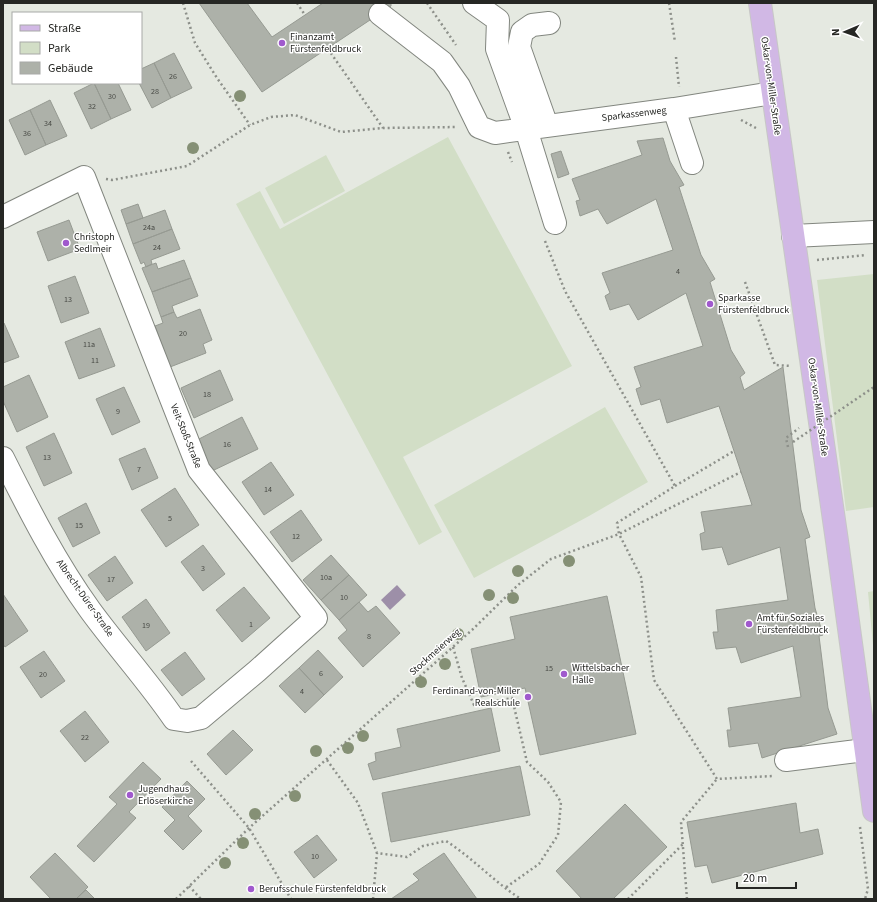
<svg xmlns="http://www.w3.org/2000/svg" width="877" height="902" font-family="'Source Sans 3',sans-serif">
  <rect width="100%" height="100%" fill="#e5e9e1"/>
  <path fill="#d2dec6" d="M448 137 572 366 403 457 442 532 419 545 236 204 260 191 280 229Z
    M326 155 345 191 284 224 265 188Z
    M874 274V507L846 511 817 280Z
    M605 407 648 482 589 516 474 578 434 505Z
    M874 591V656L868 592Z"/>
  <path fill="#9d8fa8" d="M397 585 406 595 390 610 381 600Z"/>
  <path fill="#adb1a9" stroke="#969a92" d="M199 3H247L272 37 323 3H391V6L262 92Z
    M174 53 192 88 171 98 154 63Z
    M154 63 171 98 152 108 139 83H141V69Z
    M94 83 111 119 91 129 74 93Z
    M94 83H118L131 110 111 119Z
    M50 100 67 136 46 145 30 110Z
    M30 110 46 145 25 155 9 120Z
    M663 138 670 161 684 185 679 187 701 255 715 279 710 282 731 350 745 373 740 377 744 390 783 367 801 510 810 537 805 539 815 608 823 635 819 636 828 708 837 734 762 758 758 743 729 747 727 730H731L728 708 801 697 793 646 741 663 736 647 716 649 713 632H718L716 610 788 600 780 547 728 565 722 547 702 550 700 534 705 532 701 512 752 505 719 406 667 423 660 399 641 405 636 389 641 387 634 367 703 346 686 293 638 320 629 304 610 310 605 296 610 293 602 273 673 250 656 199 607 224 598 209 580 216 576 201 580 200 572 179 642 155 637 141Z
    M561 151 569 174 558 178 551 154Z
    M138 204 143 218 126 224 121 210Z
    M165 210 172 229 133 244 126 224Z
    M69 220 80 249 48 261 37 232Z
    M172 229 180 249 151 260 152 264 146 267 144 262 141 264 133 244Z
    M184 260 191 278 152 292 142 268 156 263 158 269Z
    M75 276 89 313 61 323 48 286Z
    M191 278 198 296 172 306 174 312 161 317 152 292Z
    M200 309 212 340 203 344 206 353 170 367 155 326 163 323 161 317 174 312 177 318Z
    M4 323 19 357 3 363V324Z
    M100 328 115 366 79 379 65 342Z
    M220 370 233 400 194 418 181 388Z
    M29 375 48 417 17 432 3 401V387Z
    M124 387 140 422 112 435 96 399Z
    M242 417 258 449 212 471 197 440Z
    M54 433 72 473 44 486 26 447Z
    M145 448 158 478 132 490 119 459Z
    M271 462 294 495 264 515 242 482Z
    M175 488 199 525 166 547 141 510Z
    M86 503 100 533 73 547 58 518Z
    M301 510 322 540 292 562 270 532Z
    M203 545 225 574 203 591 181 562Z
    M331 555 349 575 321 600 303 580Z
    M115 556 133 583 107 601 88 575Z
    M349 575 367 595 339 620 321 600Z
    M244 587 270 618 242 642 216 610Z
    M3 594 28 631 5 647 3 644Z
    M607 596 636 734 540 755 525 688 481 697 471 649 515 639 510 617Z
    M146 599 170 633 146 651 122 617Z
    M359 602 368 612 376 606 400 633 363 667 338 638 347 630 339 620Z
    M318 650 343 677 324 695 299 668Z
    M44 651 65 681 41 698 20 667Z
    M185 652 205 679 182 696 161 670Z
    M299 668 324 695 305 713 279 686Z
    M491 708 500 751 373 780 368 764 376 761 375 753 401 747 397 729Z
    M85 711 109 742 85 762 60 731Z
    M233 730 253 750 226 775 207 754Z
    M143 762 161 779 129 812 136 818 94 862 77 846 117 804 109 797Z
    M520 766 530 815 391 842 382 793Z
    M187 781 205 799 188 816 202 831 183 850 164 831 175 820 162 807Z
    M796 803 800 833 818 829 823 854 712 883 707 865 695 867 687 822Z
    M625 804 667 847 613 899H582L556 871Z
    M317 835 337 860 314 878 294 852Z
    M55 853 88 887 76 899H51L30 877Z
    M444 853 477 899H391L419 880 413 874Z
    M86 890 95 899H76Z"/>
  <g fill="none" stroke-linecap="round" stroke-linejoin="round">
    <defs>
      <path id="minor" d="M474 3 498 20 497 49 526 129 555 223
        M380 14 442 62 459 86 479 127 495 133 674 109 772 93
        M674 109 692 163
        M547 126 519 47 522 32 532 25 549 23
        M3 217 84 177 199 470 316 618 257 671 201 718 187 721 174 719C148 681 117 647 90 610 56 563 29 510 3 458
        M793 236 874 232
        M786 760 865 750"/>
      <path id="major" d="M760 3 837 541 874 811"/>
    </defs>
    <use href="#minor" stroke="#82867f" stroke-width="24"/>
    <use href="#major" stroke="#c7c7c6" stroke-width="24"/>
    <path stroke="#8d908a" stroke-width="2.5" stroke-dasharray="2 3" stroke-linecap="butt" d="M183 3 195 43 217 78 250 125
      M297 3 305 15
      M427 3 456 45
      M669 3 675 42
      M328 49 383 128
      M676 57 679 87
      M741 120 756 128
      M508 152 512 162
      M106 179 112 180 187 166 250 125 271 117 295 115 341 132 383 128 457 127
      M545 241 565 291 675 486 617 523 619 534 641 577 654 680 717 779 773 776
      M817 260 866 255
      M745 282 775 365 791 366
      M788 447 786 438 799 428
      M675 486 734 451
      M453 647 462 678 474 705 512 698 527 762 548 782 561 802 558 835 539 864 505 888
      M327 760 358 803 377 853 407 857 423 846 446 841C473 858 494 882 521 899
      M191 761 249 828 291 899
      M860 827 868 889 865 899
      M189 886 201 899
      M176 899 249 828 472 630 518 585 551 559 619 534 741 472
      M373 899 377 853
      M628 899 683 844
      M687 899 681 822 717 779"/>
    <use href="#minor" stroke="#fff" stroke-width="22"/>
    <use href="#major" stroke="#d1b8e5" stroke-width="22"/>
    <path stroke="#8d908a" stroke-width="2.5" stroke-dasharray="2 3" stroke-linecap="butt" d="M793 442 874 387"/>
  </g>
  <g fill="#859075">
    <circle cx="240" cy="96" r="6"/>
    <circle cx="193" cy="148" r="6"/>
    <circle cx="569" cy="561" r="6"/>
    <circle cx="518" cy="571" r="6"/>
    <circle cx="489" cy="595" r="6"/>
    <circle cx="513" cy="598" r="6"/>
    <circle cx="458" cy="634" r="6"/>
    <circle cx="445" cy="664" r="6"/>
    <circle cx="421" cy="682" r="6"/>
    <circle cx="363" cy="736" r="6"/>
    <circle cx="348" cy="748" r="6"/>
    <circle cx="316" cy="751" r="6"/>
    <circle cx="295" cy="796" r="6"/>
    <circle cx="255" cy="814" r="6"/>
    <circle cx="243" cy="843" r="6"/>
    <circle cx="225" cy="863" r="6"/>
  </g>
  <g fill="#a059cd" stroke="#fff" stroke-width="1.5">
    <circle cx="282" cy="43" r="4"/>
    <circle cx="66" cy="243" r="4"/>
    <circle cx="710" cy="304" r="4"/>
    <circle cx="749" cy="624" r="4"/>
    <circle cx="564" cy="674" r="4"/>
    <circle cx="528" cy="697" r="4"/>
    <circle cx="130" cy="795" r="4"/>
    <circle cx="251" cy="889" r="4"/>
  </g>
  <g text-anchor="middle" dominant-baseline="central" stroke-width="3" stroke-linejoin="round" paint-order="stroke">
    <g font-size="8" fill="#484a45">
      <text x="173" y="76">26</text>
      <text x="155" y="91">28</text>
      <text x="112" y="96">30</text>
      <text x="92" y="106">32</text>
      <text x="48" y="123">34</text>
      <text x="27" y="133">36</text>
      <text x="149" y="227">24a</text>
      <text x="157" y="247">24</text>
      <text x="678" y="271">4</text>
      <text x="68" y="299">13</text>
      <text x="183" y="333">20</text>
      <text x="89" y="344">11a</text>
      <text x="95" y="360">11</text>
      <text x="207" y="394">18</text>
      <text x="118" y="411">9</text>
      <text x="227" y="444">16</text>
      <text x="47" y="457">13</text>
      <text x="139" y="469">7</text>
      <text x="268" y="489">14</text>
      <text x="170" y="518">5</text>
      <text x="79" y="525">15</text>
      <text x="296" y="536">12</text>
      <text x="203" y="568">3</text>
      <text x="326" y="577">10a</text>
      <text x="111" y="579">17</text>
      <text x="344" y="597">10</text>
      <text x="251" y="624">1</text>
      <text x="146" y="625">19</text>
      <text x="369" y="636">8</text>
      <text x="549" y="668">15</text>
      <text x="321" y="673">6</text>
      <text x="43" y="674">20</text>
      <text x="302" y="691">4</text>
      <text x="85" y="737">22</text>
      <text x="315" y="856">10</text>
    </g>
    <g font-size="10" fill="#262724" stroke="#fff" text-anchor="start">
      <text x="290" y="37">Finanzamt<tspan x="290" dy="12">Fürstenfeldbruck</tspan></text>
      <text x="74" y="237">Christoph<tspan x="74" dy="12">Sedlmeir</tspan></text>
      <text x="718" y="298">Sparkasse<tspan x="718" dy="12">Fürstenfeldbruck</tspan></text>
      <text x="757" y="618">Amt für Soziales<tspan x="757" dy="12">Fürstenfeldbruck</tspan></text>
      <text x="572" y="668">Wittelsbacher<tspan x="572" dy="12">Halle</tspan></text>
      <text x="520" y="691" text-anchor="end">Ferdinand-von-Miller<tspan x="520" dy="12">Realschule</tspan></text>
      <text x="138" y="789">Jugendhaus<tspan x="138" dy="12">Erlöserkirche</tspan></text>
      <text x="259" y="889">Berufsschule Fürstenfeldbruck</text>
    </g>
    <g font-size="10" fill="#262724" stroke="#fff">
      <text transform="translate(771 86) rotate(82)">Oskar-von-Miller-Straße</text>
      <text transform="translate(634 114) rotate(-7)">Sparkassenweg</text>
      <text transform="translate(818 407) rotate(82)">Oskar-von-Miller-Straße</text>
      <text transform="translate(186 436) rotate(68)">Veit-Stoß-Straße</text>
      <text transform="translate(85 598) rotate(55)">Albrecht-Dürer-Straße</text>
      <text transform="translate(435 652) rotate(-42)">Stockmeierweg</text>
    </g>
  </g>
  <rect width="877" height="902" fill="none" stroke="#262724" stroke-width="8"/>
  <rect x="12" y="12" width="130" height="72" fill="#ffffff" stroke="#a8a9a7"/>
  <rect x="20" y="25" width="20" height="6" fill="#d1b8e5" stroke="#a8a9a7"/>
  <text x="48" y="32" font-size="12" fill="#262724">Straße</text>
  <rect x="20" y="42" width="20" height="12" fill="#d2dec6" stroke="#a8a9a7"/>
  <text x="48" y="52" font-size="12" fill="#262724">Park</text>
  <rect x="20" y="62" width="20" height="12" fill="#adb1a9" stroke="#a8a9a7"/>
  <text x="48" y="72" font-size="12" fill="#262724">Gebäude</text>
  <g transform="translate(845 32) rotate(268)" stroke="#ffffff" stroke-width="3" paint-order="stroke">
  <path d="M0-3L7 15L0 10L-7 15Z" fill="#262724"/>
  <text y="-6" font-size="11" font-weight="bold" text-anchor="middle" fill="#262724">N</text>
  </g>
  <path d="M737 882v6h59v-6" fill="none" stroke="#262724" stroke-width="2"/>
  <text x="743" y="882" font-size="12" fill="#262724" stroke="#ffffff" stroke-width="3" paint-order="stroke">20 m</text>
</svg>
